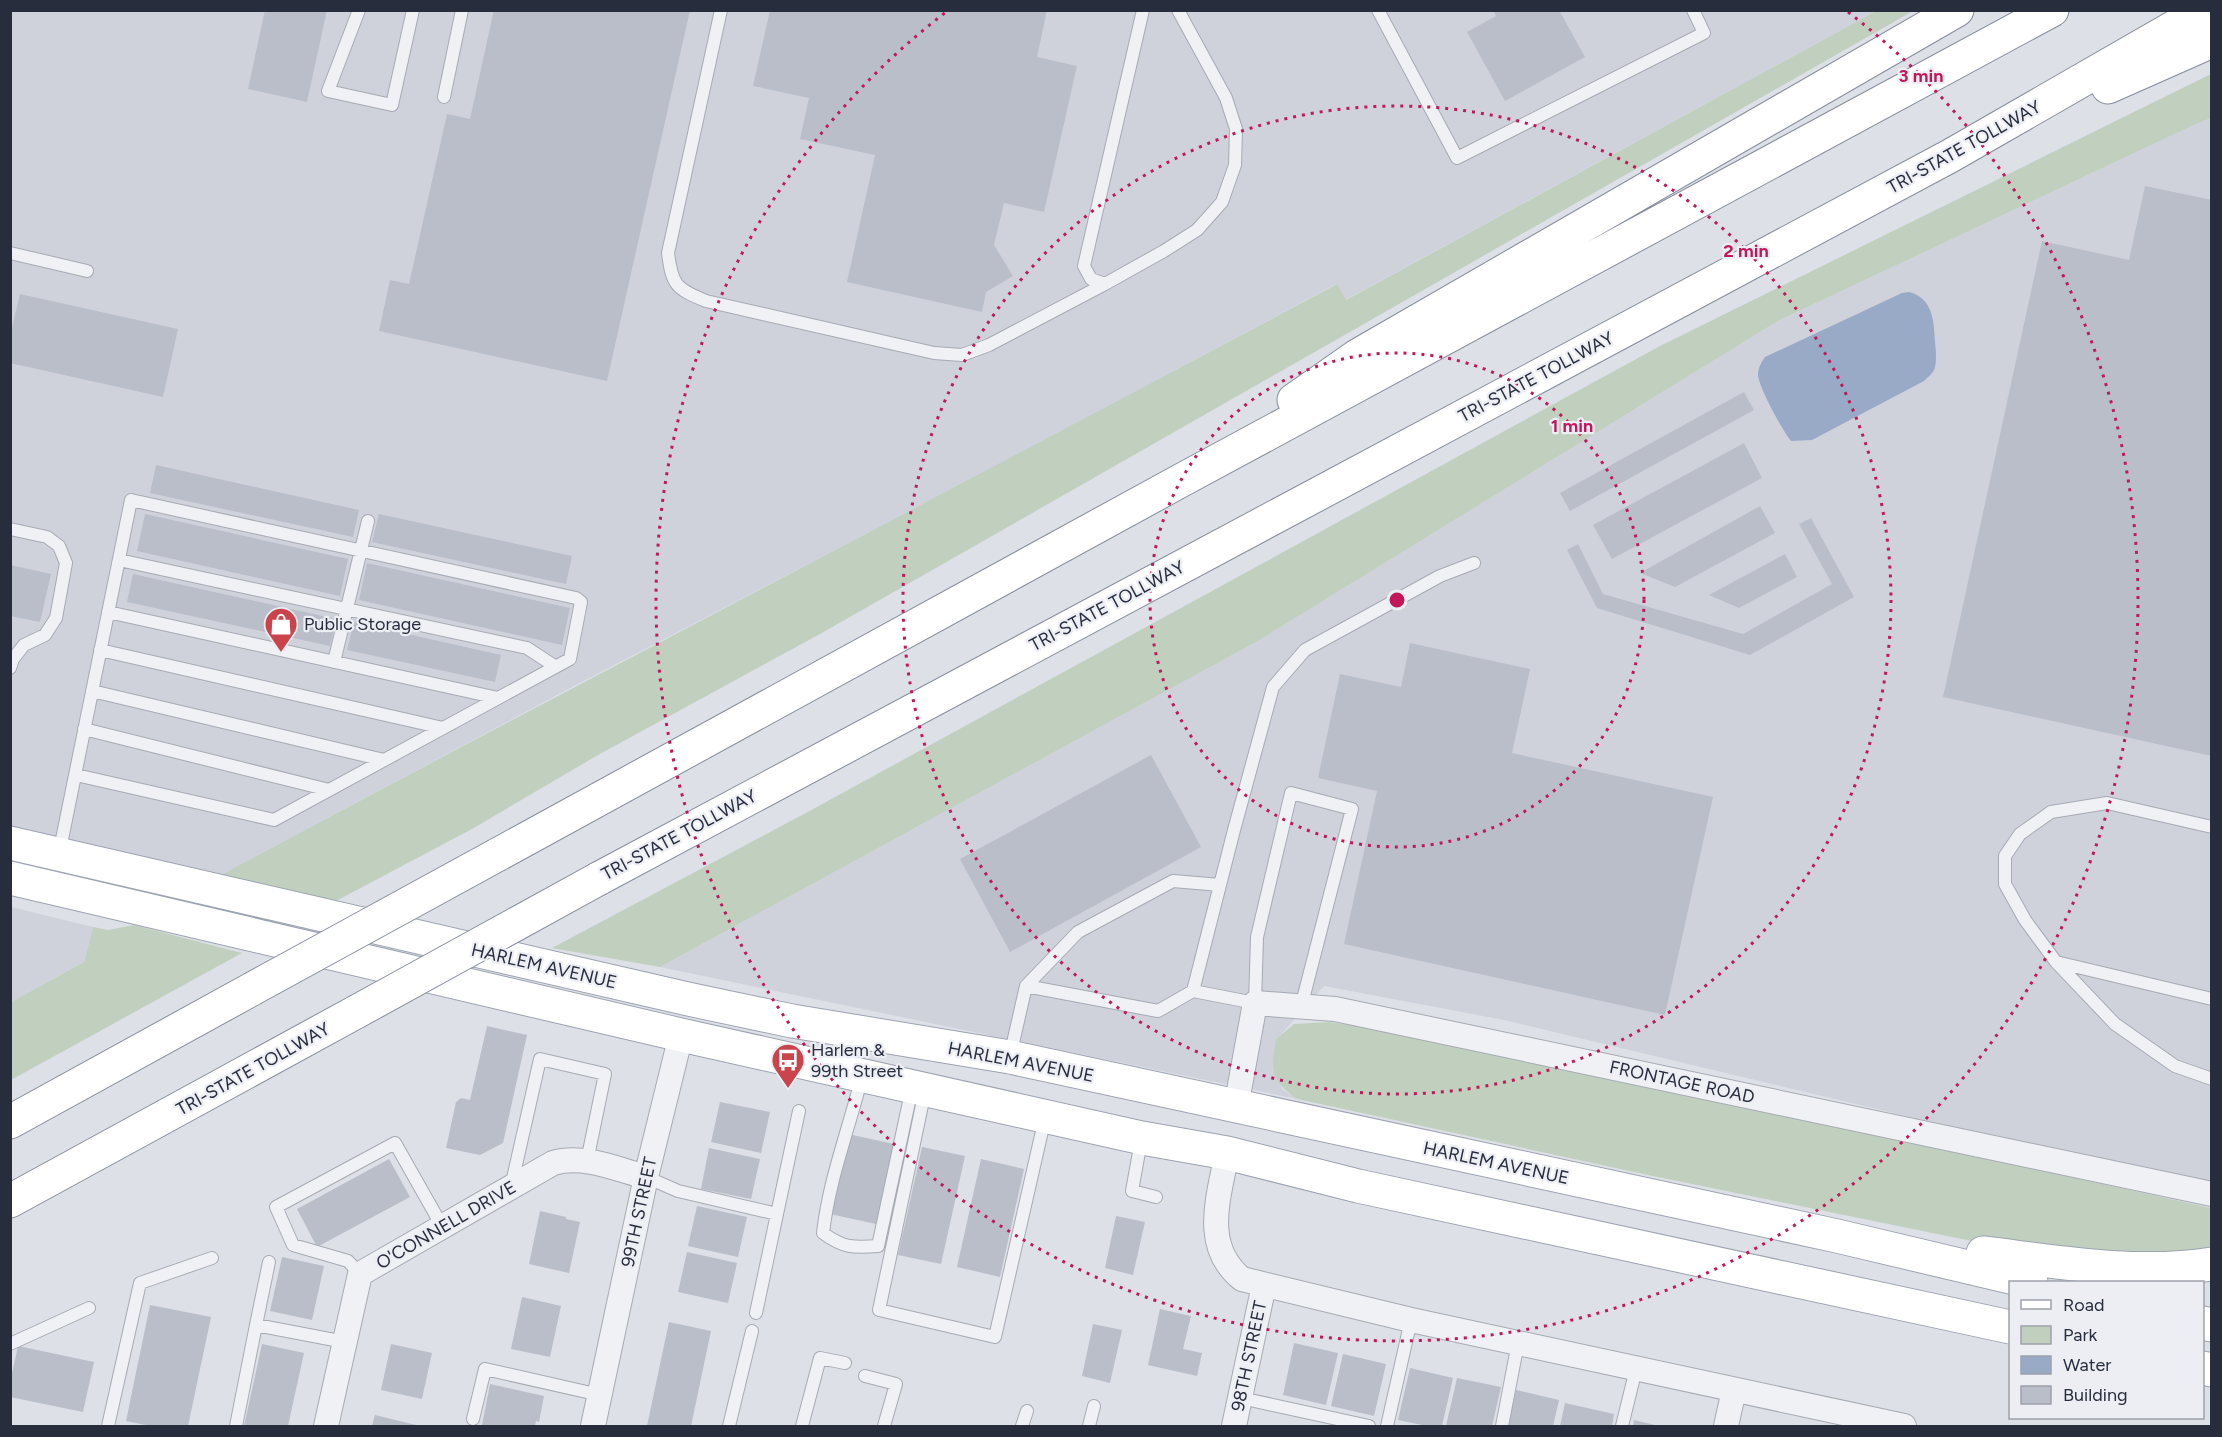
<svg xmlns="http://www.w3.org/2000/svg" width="2222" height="1437" font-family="Figtree,sans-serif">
  <rect width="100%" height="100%" fill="#dde0e6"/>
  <path fill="#cfd2db" d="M11 11H1876L1345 300 1336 284 1036 445 574 686 221 875 11 828Z
    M2211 118V1186L2082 1158 1504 1020 1324 986 1276 1040 1282 1089 1297 1099 660 967 1258 641 1778 321 2194 125Z
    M11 907 93 927 84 962 11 1002Z"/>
  <path fill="#c1d0be" d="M1876 11H1913L820 634 598 755 472 829 336 901 221 875C592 676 966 483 1337 284L1346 300Z
    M2211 74V118L2194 125 1778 321 1258 641 660 967 552 948 804 814 1660 346Z
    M134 925 242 953 11 1080V1002L84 962 93 927 108 930Z
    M1330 1022 1463 1043 2211 1208V1256H2045L1648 1175 1297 1099C1270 1080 1271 1070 1276 1039L1294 1024Z"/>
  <path fill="#98aac6" d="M1909 292C1933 298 1934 321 1935 342 1936 351 1937 362 1934 370 1932 374 1927 378 1924 381L1812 440 1791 441C1783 431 1759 388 1758 375 1758 368 1761 363 1765 357L1902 293Z"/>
  <path fill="#babec9" d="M265 10H327L307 102 248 89Z
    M494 10H690L607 381 379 331 390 280 409 284 447 114 470 119Z
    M770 10H1047L1037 57 1077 66 1044 212 1004 203 994 245 1013 276 986 292 982 312 847 282 875 155 800 139 809 98 753 86Z
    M1493 10H1559L1585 57 1505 101 1467 32 1496 16Z
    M2145 186 2212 200V756L1943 697 2042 241 2129 260Z
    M20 294 178 329 163 397 10 363V336Z
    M1744 392 1754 410 1570 511 1560 493Z
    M1744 443 1762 478 1612 559 1593 525Z
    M156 465 359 510 353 537 150 493Z
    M1760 506 1775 533 1675 587 1640 573Z
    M145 514 348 559 340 596 137 551Z
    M379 514 572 556 566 584 372 542Z
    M1811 518 1854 597 1750 655 1597 608 1567 550 1578 544 1603 594 1743 634 1832 584 1799 524Z
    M1785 554 1797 577 1739 608 1709 595Z
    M367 563 570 608 562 645 359 600Z
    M10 565 51 574 40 622 10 616Z
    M133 574 336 619 330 646 127 602Z
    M354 622 501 655 495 682 347 650Z
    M1410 643 1530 669 1512 753 1713 797 1665 1015 1344 944 1377 791 1318 778 1340 674 1401 687Z
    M1151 755 1201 847 1010 952 960 859Z
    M487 1026 527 1035 503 1143 480 1155 446 1148 456 1102 461 1098 470 1100Z
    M720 1102 770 1112 761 1153 711 1142Z
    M848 1134 894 1144 876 1224 830 1214Z
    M922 1147 965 1156 941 1264 898 1255Z
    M709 1148 760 1159 751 1199 701 1189Z
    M389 1159 410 1197 317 1247 297 1209Z
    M981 1159 1024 1169 1000 1277 957 1267Z
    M697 1206 747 1217 738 1257 688 1246Z
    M540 1211 566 1217V1219L580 1222 569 1273 529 1264Z
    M1116 1216 1145 1222 1133 1275 1105 1268Z
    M687 1252 737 1263 728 1303 678 1292Z
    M282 1257 324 1266 312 1320 270 1311Z
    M522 1297 561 1306 550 1357 511 1349Z
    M150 1305 211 1317 188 1426H151L126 1421Z
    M1160 1309 1191 1316 1183 1349 1202 1353 1197 1376 1148 1365Z
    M669 1322 711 1331 691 1426H647Z
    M1093 1324 1122 1330 1110 1383 1082 1376Z
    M1294 1343 1338 1353 1326 1405 1283 1395Z
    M262 1344 304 1353 288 1426H244Z
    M391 1344 432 1353 422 1399 381 1390Z
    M18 1346 94 1362 83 1412 10 1397V1382Z
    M1343 1354 1386 1364 1374 1416 1331 1406Z
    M1410 1368 1453 1378 1442 1426H1427L1398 1420Z
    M1457 1378 1501 1387 1492 1426H1446Z
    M490 1384 544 1396 539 1422 536 1421 535 1426 482 1425Z
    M1516 1390 1559 1400 1553 1426H1508Z
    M1565 1403 1614 1414 1612 1426H1560Z
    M375 1415 416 1425V1426H372Z
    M1634 1420 1659 1426H1633Z"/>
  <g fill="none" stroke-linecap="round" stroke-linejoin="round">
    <defs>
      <path id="lane" d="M359 10 328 91 392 105 413 10
        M721 10 668 253C672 285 676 289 706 301L934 353 962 355 989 345 1105 284
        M1143 10 1084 266 1091 279 1105 284 1164 251 1197 230 1222 202 1235 165 1236 129 1226 98 1178 10
        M1378 10 1457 158 1704 33 1693 10
        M444 97 462 10
        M10 253 87 271
        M10 529 47 537 59 546 66 563 56 618 45 635 24 645 13 659 10 668
        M119 560 527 648 556 667
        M108 612 498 698
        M100 650 443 728
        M334 662 368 521
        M92 691 384 760
        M84 729 329 790
        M2212 827 2107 803 2051 812 2020 834 2005 856V884L2025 920 2056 962 2115 1024 2175 1066 2212 1079
        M59 854 131 500 576 598 581 602 570 659 274 820 76 775
        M2056 962 2212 999
        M1026 986 1158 1011 1193 991
        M1301 1007 1352 809 1291 793 1257 937 1255 1003 1193 991 1234 830 1273 687 1305 650 1440 576 1474 563
        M1010 1056 1026 986 1078 932 1173 881 1220 885
        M862 1076C849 1129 829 1179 823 1233 843 1248 854 1248 878 1246L912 1088
        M925 1091 879 1310 995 1337 1045 1118
        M1141 1141 1132 1191 1156 1197
        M646 1177 678 1191 777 1214 799 1111
        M511 1187 540 1059 605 1074 587 1161
        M360 1274 348 1261 293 1245 276 1207 395 1143 442 1226
        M756 1313 777 1214
        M256 1325 269 1262
        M10 1344 89 1308
        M865 1376 896 1384 884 1426
        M1241 1398 1369 1426
        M473 1419 485 1369 600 1395
        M108 1426 140 1283 212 1258
        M236 1426 256 1325 345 1342
        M729 1426 752 1331
        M802 1426 820 1358 845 1363
        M1022 1426 1027 1411
        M1089 1426 1094 1406
        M1387 1426 1411 1320
        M1502 1426 1518 1343
        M1622 1426 1636 1369"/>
      <path id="street" d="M1236 1107 1255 1003 1335 1009 2212 1194
        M1227 1153C1219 1197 1201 1246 1242 1279L1411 1320 1904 1426
        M326 1426 360 1274 553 1163C583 1154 616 1169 646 1177
        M593 1426 646 1177 681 1035
        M1234 1426 1264 1285
        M1726 1426 1734 1390"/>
      <path id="primary" d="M10 843 688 999 792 1021 1010 1057 1837 1236 2031 1282
        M10 878 681 1035 1142 1138 1227 1153 1358 1186 2010 1327
        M1983 1253C2059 1262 2136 1276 2212 1264
        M2202 1323 2212 1325
        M2202 1368 2212 1370"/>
      <path id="highway" d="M2108 87 2212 41
        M1294 400 1357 356 1957 10
        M497 855 1180 481 2052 10
        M598 879 1950 156 2204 10
        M10 1122 252 989
        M10 1201 356 1012"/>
    </defs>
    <use href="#lane" stroke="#a6aab3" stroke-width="14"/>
    <use href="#street" stroke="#a6aab3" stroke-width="26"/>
    <use href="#primary" stroke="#9ca3b1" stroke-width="35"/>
    <use href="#highway" stroke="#858c9c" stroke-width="35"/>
    <use href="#lane" stroke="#eff1f5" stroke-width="12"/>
    <use href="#street" stroke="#eff1f5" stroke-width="24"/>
    <use href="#primary" stroke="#fff" stroke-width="33"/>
    <use href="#highway" stroke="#fff" stroke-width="33"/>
    <defs>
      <path id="highway-bridge" d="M252 989 497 855
        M356 1012 598 879"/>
    </defs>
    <use href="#highway-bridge" stroke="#858c9c" stroke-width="35" stroke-linecap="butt"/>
    <use href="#highway-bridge" stroke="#fff" stroke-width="33"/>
  </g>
  <g fill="none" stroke="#c2185b" stroke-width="3" stroke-dasharray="3 6">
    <circle cx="1397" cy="600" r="247"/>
    <circle cx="1397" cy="600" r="494"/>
    <path d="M1848 12A741 741 0 1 1 946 12"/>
  </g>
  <defs>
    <symbol id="shop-pin" viewBox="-11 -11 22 30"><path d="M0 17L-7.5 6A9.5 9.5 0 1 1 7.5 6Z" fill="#c9444b" stroke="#eceef4"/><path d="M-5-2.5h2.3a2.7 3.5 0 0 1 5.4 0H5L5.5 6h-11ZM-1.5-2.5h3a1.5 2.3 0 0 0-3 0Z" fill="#fff"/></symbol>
    <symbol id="bus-pin" viewBox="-11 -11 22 30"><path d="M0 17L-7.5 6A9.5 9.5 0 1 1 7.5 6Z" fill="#c9444b" stroke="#eceef4"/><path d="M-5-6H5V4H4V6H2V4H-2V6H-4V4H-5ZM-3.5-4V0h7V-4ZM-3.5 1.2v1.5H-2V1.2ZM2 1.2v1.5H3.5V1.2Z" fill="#fff"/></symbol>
  </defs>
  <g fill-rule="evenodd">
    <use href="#shop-pin" x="262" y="605" width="38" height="52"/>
    <use href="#bus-pin" x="769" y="1041" width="38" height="52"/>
  </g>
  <g text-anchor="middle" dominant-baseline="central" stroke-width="4.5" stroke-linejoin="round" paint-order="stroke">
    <g font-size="18" fill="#272d3c" stroke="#eceef4">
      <text transform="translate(1964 147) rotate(-29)">TRI-STATE TOLLWAY</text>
      <text transform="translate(1536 377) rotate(-28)">TRI-STATE TOLLWAY</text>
      <text transform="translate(1107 606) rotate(-28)">TRI-STATE TOLLWAY</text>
      <text transform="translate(679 835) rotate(-28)">TRI-STATE TOLLWAY</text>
      <text transform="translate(544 966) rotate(13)">HARLEM AVENUE</text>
      <text transform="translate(1021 1062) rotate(11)">HARLEM AVENUE</text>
      <text transform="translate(253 1069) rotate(-29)">TRI-STATE TOLLWAY</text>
      <text transform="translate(1682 1082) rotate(12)">FRONTAGE ROAD</text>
      <text transform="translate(1496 1163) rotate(12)">HARLEM AVENUE</text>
      <text transform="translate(639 1212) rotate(-78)">99TH STREET</text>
      <text transform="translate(446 1225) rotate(-30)">O'CONNELL DRIVE</text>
      <text transform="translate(1249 1356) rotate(-78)">98TH STREET</text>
    </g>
    <g font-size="18" fill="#272d3c" stroke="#eceef4" text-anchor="start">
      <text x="304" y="624">Public Storage</text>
      <text x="811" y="1050">Harlem &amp;<tspan x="811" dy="21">99th Street</tspan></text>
    </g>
  </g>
  <circle cx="1397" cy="600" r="9" fill="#c2185b" stroke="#eceef4" stroke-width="3"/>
  <g font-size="18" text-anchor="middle" font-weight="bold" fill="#c2185b" stroke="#eceef4" stroke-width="4.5" stroke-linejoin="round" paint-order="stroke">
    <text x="1921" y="82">3 min</text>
    <text x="1746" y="257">2 min</text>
    <text x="1572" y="432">1 min</text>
  </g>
  <rect width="2222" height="1437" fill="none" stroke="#272d3c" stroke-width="24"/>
  <rect x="2009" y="1281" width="195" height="138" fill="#eceef4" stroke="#9da1aa" stroke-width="1.5"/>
  <rect x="2021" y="1300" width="30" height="9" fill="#ffffff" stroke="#9da1aa" stroke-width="1.5"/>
  <text x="2063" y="1311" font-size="18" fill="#272d3c">Road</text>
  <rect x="2021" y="1326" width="30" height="18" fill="#c1d0be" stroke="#9da1aa" stroke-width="1.5"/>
  <text x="2063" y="1341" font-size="18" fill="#272d3c">Park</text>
  <rect x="2021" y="1356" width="30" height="18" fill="#98aac6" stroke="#9da1aa" stroke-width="1.5"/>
  <text x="2063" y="1371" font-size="18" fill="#272d3c">Water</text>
  <rect x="2021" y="1386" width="30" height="18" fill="#babec9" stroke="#9da1aa" stroke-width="1.5"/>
  <text x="2063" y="1401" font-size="18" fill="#272d3c">Building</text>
</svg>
